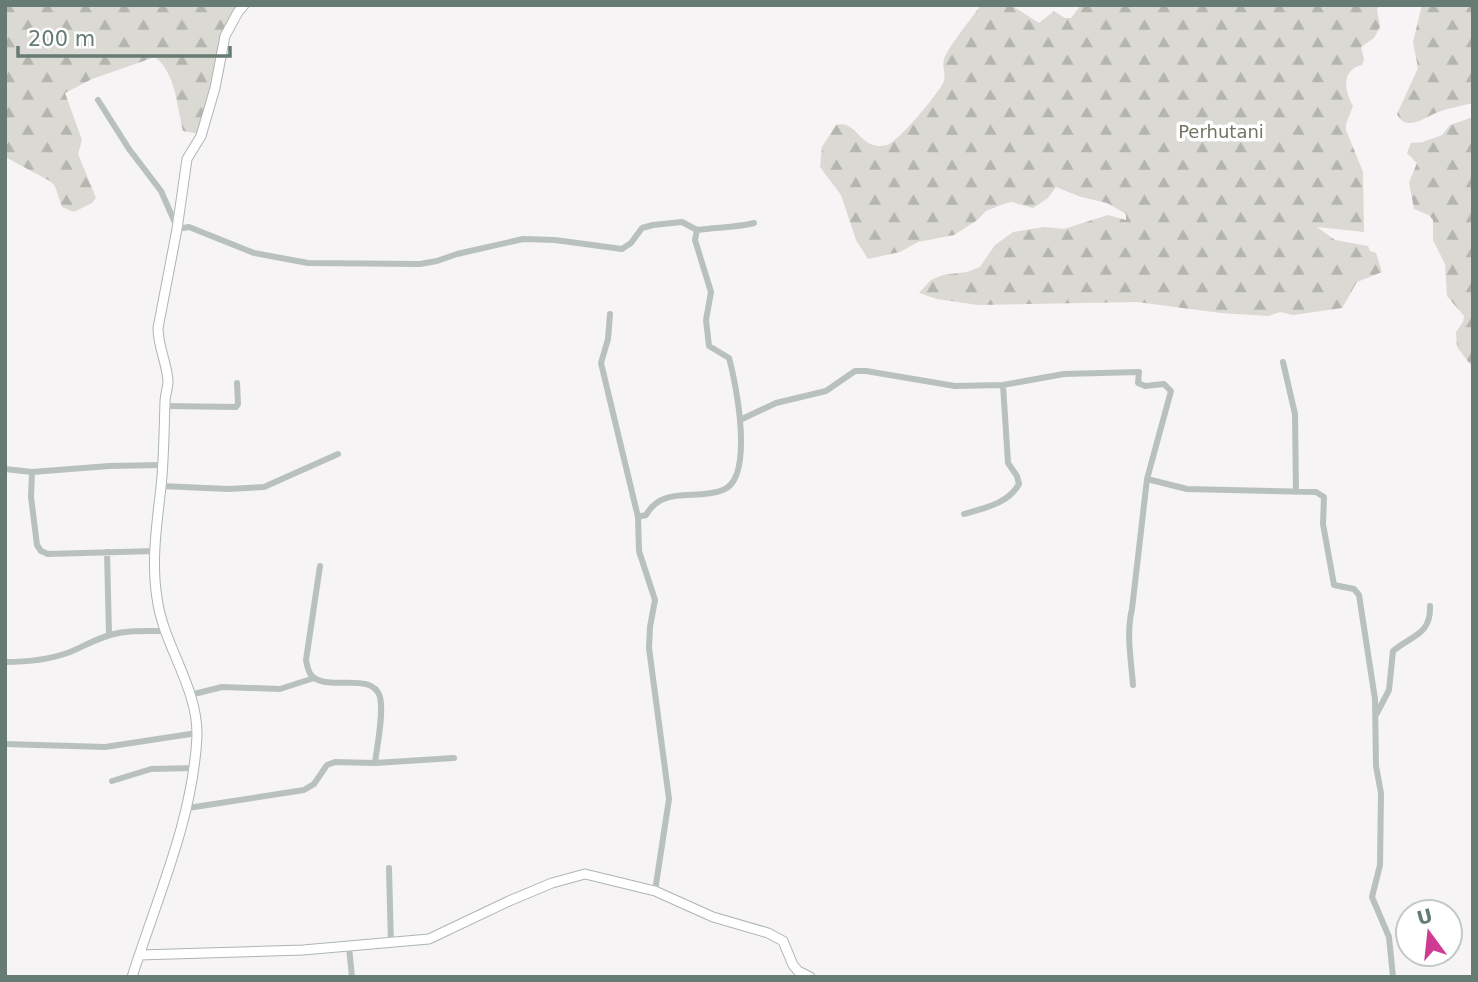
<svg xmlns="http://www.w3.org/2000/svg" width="1478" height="982" font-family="'DejaVu Sans',sans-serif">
  <defs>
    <pattern id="forest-firs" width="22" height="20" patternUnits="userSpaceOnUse" patternTransform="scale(1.75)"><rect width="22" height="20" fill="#dbd9d3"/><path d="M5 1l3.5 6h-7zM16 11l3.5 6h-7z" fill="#b5b5b0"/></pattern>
  </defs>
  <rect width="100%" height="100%" fill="#f6f4f4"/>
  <path fill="url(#forest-firs)" d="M5 5H240L235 10 199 134 183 131C177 107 176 73 155 57L92 79 65 93 82 140 78 154 96 198 92 203 74 212 62 207 55 186 50 181 5 157Z
    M981 5H1011L1039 23 1054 11 1065 18H1071L1081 5H1380L1377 9 1380 27 1374 38 1361 47 1364 59 1362 65C1341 70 1344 90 1353 106L1346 124V130L1363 172 1364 232 1317 227 1335 240 1368 246 1370 251 1376 253 1382 272 1357 282 1342 308 1293 315 1280 312 1268 316 1221 313 1137 302 978 305 937 299 919 293 931 280 943 275 967 272 980 267 995 245 1013 232 1044 227 1064 229 1108 215 1126 220V214L1107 203 1081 197 1056 187 1048 198 1033 208 1012 202 1006 203 986 211 976 221 954 235 918 242 900 252 868 259 856 240 841 195 820 167 822 147 836 125C858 119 859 152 887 145 897 143 940 92 944 81 946 75 942 66 944 59 947 49 973 16 981 5Z
    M1422 5H1473V103C1461 106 1449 108 1438 112 1425 117 1406 133 1397 114L1418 68 1413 42Z
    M1473 117V368L1457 347 1456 332 1463 322 1464 316 1447 296 1445 264 1433 240V220L1429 215 1414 209 1409 182 1417 163 1407 153 1411 143 1423 142 1442 135 1450 125Z"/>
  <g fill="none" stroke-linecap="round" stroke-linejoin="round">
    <defs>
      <path id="secondary" d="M139 955 303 950 429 939 509 901 552 883 585 874 655 891 713 917 768 933 783 941 793 965 798 971 810 977
        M132 977C157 898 193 819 197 736 198 687 163 645 157 598 151 561 157 523 161 487 164 459 164 430 165 402 165 395 168 388 168 381 167 363 158 347 158 328L177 229 187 159 201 136 215 88 225 36 238 12 244 5"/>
    </defs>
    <use href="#secondary" stroke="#acb6b2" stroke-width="11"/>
    <path stroke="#b9c1be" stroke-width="6" d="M98 100 129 149 161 191 176 225
      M177 229 189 227 254 253 308 263 420 264 437 261 457 254 523 239 555 240 622 249 631 243 642 228 653 225 682 222 697 230
      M610 314 608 339 601 363 638 517 639 551 655 600 650 627 649 648 669 799 655 891
      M1283 362 1295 414 1296 492
      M165 406 236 407 238 404 237 383
      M740 420 776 403 826 391 855 371H866L955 386 1003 385 1064 374 1139 372 1138 383 1145 386 1164 384 1171 391 1147 479 1132 609C1126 634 1131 659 1133 685
      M5 469 32 472 31 497 37 545 41 551 48 554 155 551
      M32 472 109 466 162 465
      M1147 479 1187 489 1316 492 1324 497 1323 524 1334 585 1354 589 1359 595 1375 699 1376 766 1381 793 1380 865 1372 897 1389 937 1393 977
      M161 486 228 489 264 487 338 454
      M964 514C984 508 1008 504 1019 484L1017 476 1008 463 1003 385
      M638 517 646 515C663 485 695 501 723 490 755 478 736 383 729 358L709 346 706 320 711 292 695 240 697 230C716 227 735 228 754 223
      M107 552 109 635
      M320 566 306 660C307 665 308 671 311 675 326 693 372 670 380 697 384 713 377 746 375 763
      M5 662C27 662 49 660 70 652 84 646 96 639 110 635 128 630 146 631 165 631
      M190 695 222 687 280 689 314 678
      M1377 713 1389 690 1393 651C1412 635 1431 635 1430 606
      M5 744 105 747 197 733
      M112 781 151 769 193 768
      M188 808 304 790 314 784 327 765 335 762 375 763 454 758
      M389 868 391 944
      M349 947 352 977"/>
    <use href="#secondary" stroke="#fff" stroke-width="9"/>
  </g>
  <g text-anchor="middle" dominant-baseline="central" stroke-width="7" stroke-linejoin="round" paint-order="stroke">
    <g font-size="18" fill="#747463" stroke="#fff">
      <text x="1221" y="131">Perhutani</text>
    </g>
  </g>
  <rect width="1478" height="982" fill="none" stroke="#657b73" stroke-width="14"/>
  <g transform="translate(1429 933) rotate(345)"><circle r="33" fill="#ffffff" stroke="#c1cac7" stroke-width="2"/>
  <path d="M0-5L12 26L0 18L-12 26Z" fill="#cf3b92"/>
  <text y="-10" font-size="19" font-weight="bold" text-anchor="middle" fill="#657b73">U</text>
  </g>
  <path d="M18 46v10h212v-10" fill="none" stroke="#657b73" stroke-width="3.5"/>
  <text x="28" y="46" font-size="21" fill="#657b73" stroke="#ffffff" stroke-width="5" paint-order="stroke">200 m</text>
</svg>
